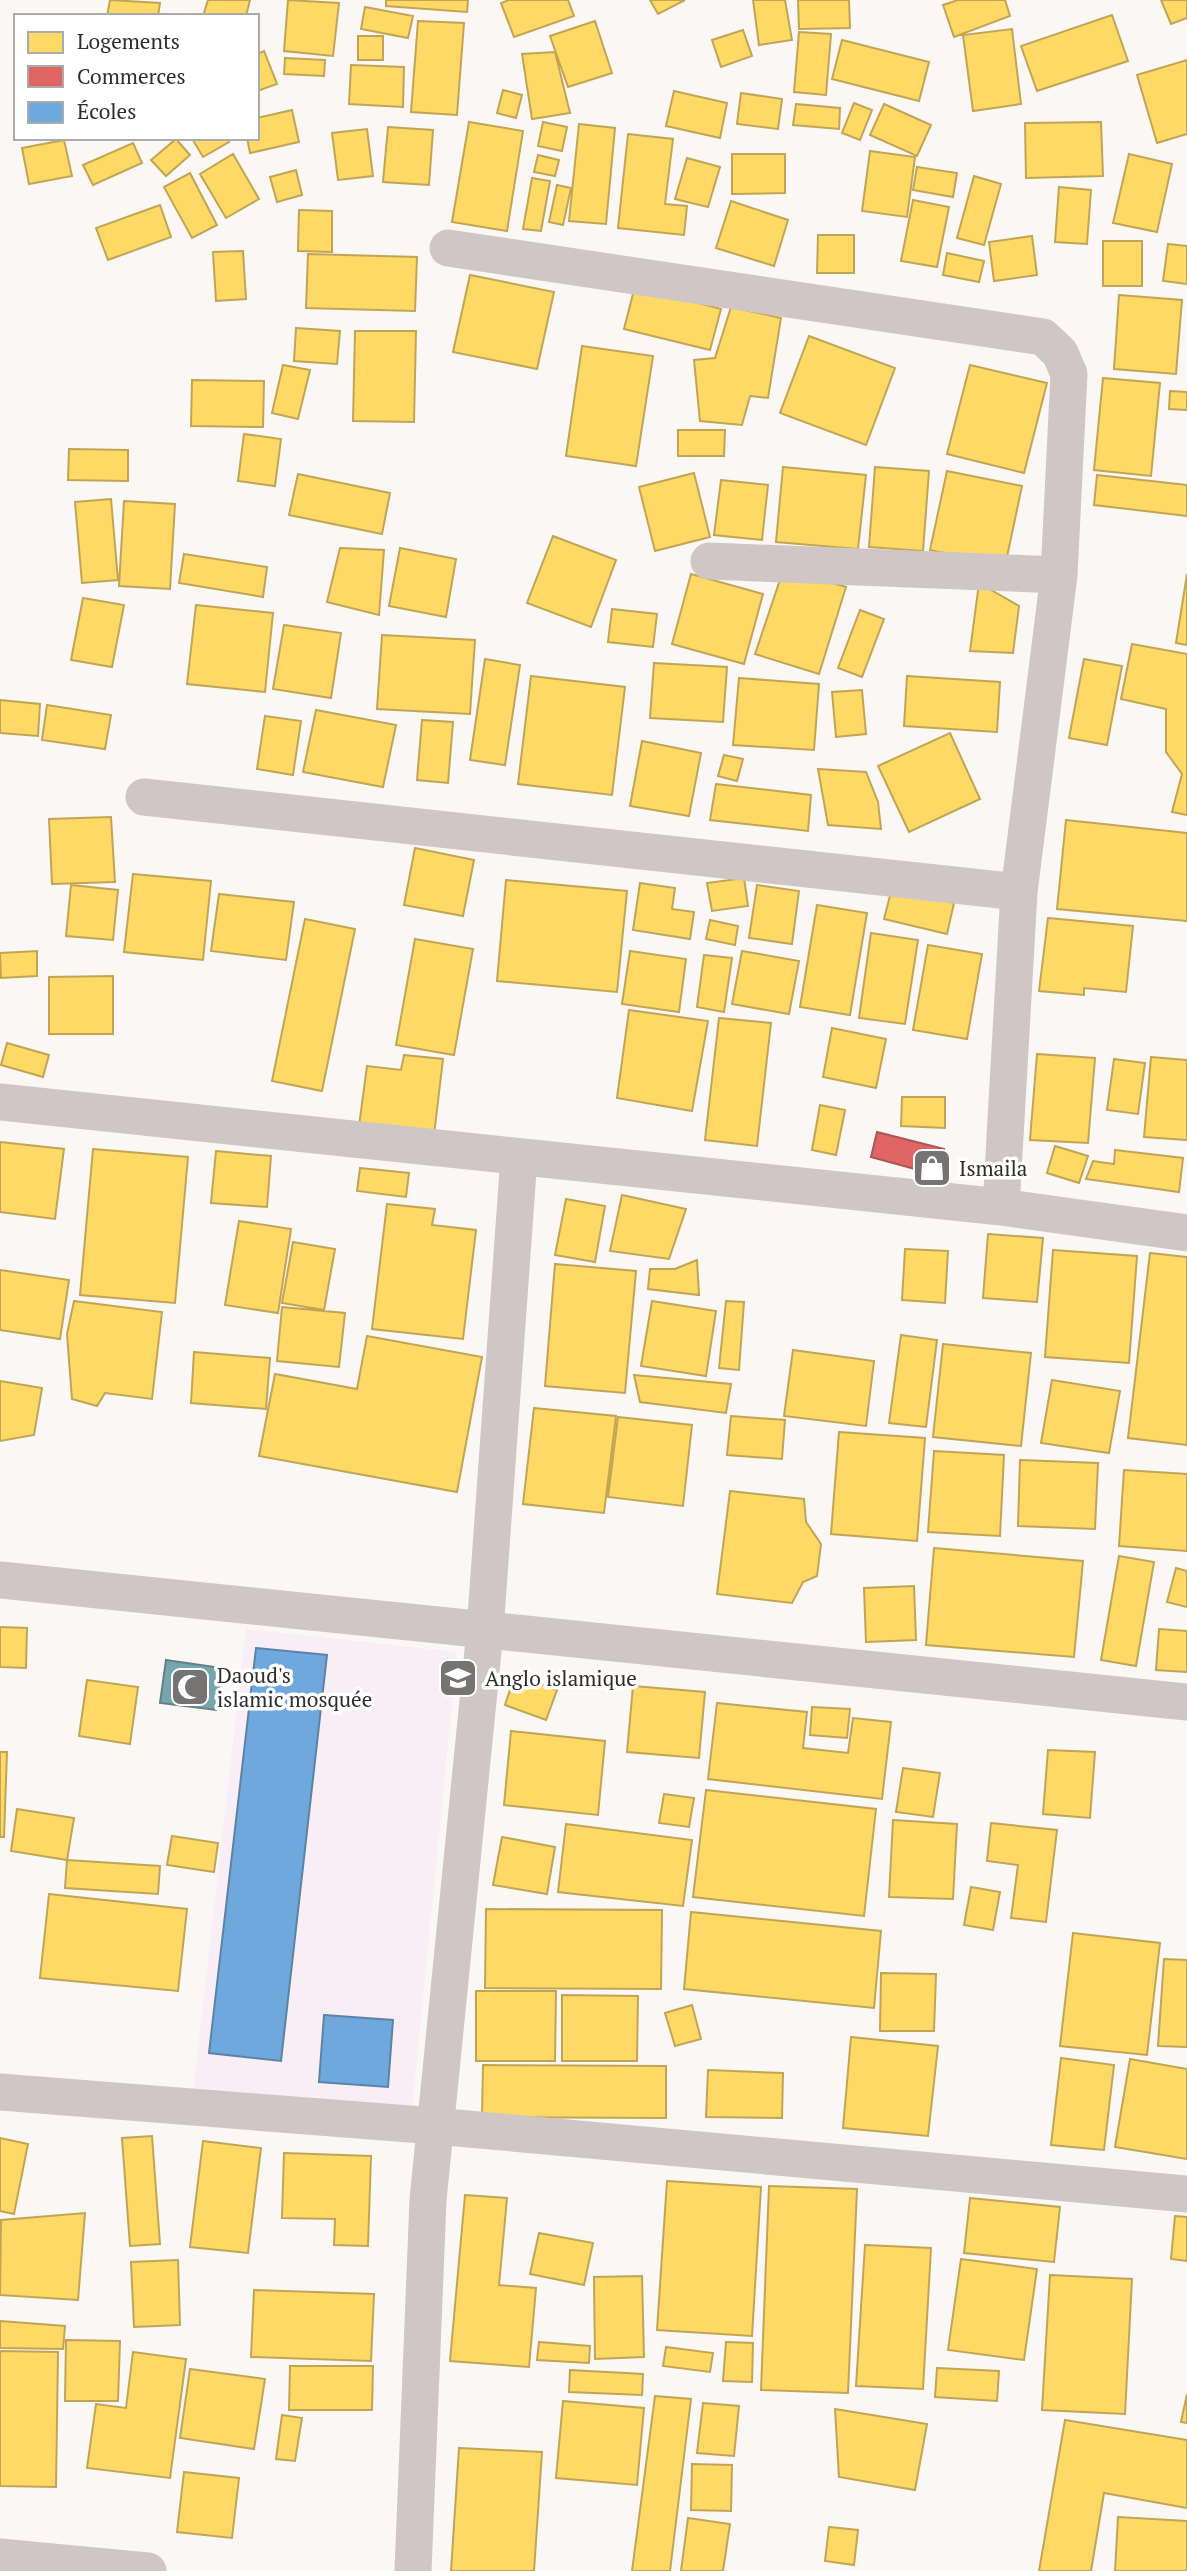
<svg xmlns="http://www.w3.org/2000/svg" width="1187" height="2571" font-family="'PT Serif',serif">
  <rect width="100%" height="100%" fill="#faf7f4"/>
  <path fill="#f9eef6" d="M246 1629 457 1652 412 2109 193 2092Z"/>
  <path fill="#ffd966" stroke="#c1a555" stroke-width="2" d="M110 0 160 3 158 16H107Z
    M208 0H250L246 16H203Z
    M288 0 339 3 333 56 284 51Z
    M386 0H468L467 12 386 6Z
    M509 0H568L574 16 514 37 501 3Z
    M650 0H685L658 14Z
    M753 0H785L792 40 759 45Z
    M798 0H849L850 28 799 29Z
    M958 0H1005L1010 16 954 37 943 5Z
    M1161 0H1187V18L1171 24Z
    M365 7 413 16 408 38 361 29Z
    M1112 15 1128 61 1037 91 1021 46Z
    M418 21 464 23 457 115 411 112Z
    M595 21 612 73 568 87 550 36Z
    M1012 29 1021 104 973 111 963 35Z
    M743 30 752 56 721 67 712 40Z
    M799 32 831 34 826 95 794 92Z
    M358 36H383V60H358Z
    M842 40 929 62 919 101 832 79Z
    M264 51 277 84 257 91V54Z
    M555 52 570 113 532 119 522 54Z
    M285 58 325 60 324 76 284 74Z
    M1187 60V134L1157 143 1137 75Z
    M351 65 404 67 403 107 349 104Z
    M503 90 522 95 516 118 497 113Z
    M674 91 727 103 720 138 666 126Z
    M741 93 782 99 778 129 737 124Z
    M854 103 872 110 860 140 842 133Z
    M796 104 840 108 839 129 793 125Z
    M884 104 931 125 917 156 870 135Z
    M292 110 299 142 250 153 247 138H257V118Z
    M469 122 523 131 507 231 452 222Z
    M543 122 567 127 562 151 538 146Z
    M1101 122 1103 176 1026 178 1025 123Z
    M579 124 615 128 606 224 569 221Z
    M388 127 433 130 429 185 383 182Z
    M367 129 373 176 338 180 332 133Z
    M628 134 673 139 665 204 687 206 684 235 618 228Z
    M196 138H227L229 142 203 157 193 140Z
    M176 139 190 155 166 176 151 160Z
    M64 140 72 176 29 184 22 148Z
    M133 143 142 163 93 185 83 165Z
    M870 151 915 157 907 217 862 211Z
    M233 154 259 199 226 218 200 174Z
    M732 154H785V193L732 194Z
    M1129 154 1172 164 1157 232 1113 223Z
    M538 155 559 160 555 176 534 172Z
    M687 158 720 167 708 207 675 199Z
    M917 167 957 173 953 197 913 190Z
    M296 170 302 195 277 202 270 177Z
    M190 173 217 225 192 238 164 187Z
    M974 176 1001 184 984 245 957 238Z
    M532 178 550 181 541 231 523 229Z
    M557 185 571 188 563 225 549 222Z
    M1059 187 1091 190 1087 244 1055 242Z
    M913 200 949 207 937 267 901 261Z
    M731 201 788 220 774 266 716 248Z
    M160 205 171 237 108 260 96 228Z
    M299 210 332 211V252L298 251Z
    M818 235H854V273H817Z
    M1032 236 1037 275 994 281 989 242Z
    M1103 241H1142V286H1103Z
    M1168 244 1187 246V284L1163 281Z
    M243 251 246 299 216 301 213 252Z
    M947 253 984 261 979 282 943 275Z
    M308 254 417 257 415 311 306 308Z
    M470 275 554 292 537 369 453 352Z
    M635 286 721 309 710 350 624 329Z
    M1119 295 1182 300 1176 374 1114 369Z
    M731 307 781 318 768 398 750 396 742 425 700 421 694 360 715 358Z
    M296 328 340 331 337 364 294 361Z
    M355 331H416L414 422 353 421Z
    M809 336 895 368 866 445 780 413Z
    M582 346 653 356 636 466 566 456Z
    M283 365 310 370 298 419 272 413Z
    M970 365 1047 383 1024 473 947 454Z
    M1103 378 1160 383 1151 476 1094 470Z
    M192 380 264 381 263 427 191 426Z
    M1170 391 1187 392V410L1169 409Z
    M678 430H725L724 456H678Z
    M244 434 281 439 275 486 238 481Z
    M69 449 128 450V481L68 480Z
    M783 467 866 475 858 549 776 542Z
    M875 467 929 471 923 551 869 547Z
    M947 471 1022 486 1005 566 930 550Z
    M694 473 710 537 655 551 639 487Z
    M298 474 390 493 382 534 289 515Z
    M1097 475 1187 485V516L1094 505Z
    M721 480 768 485 762 540 714 535Z
    M111 499 118 580 82 583 75 502Z
    M124 501 175 504 170 589 119 586Z
    M553 536 616 560 591 627 527 603Z
    M340 548 384 550 379 615 327 602Z
    M400 548 456 559 446 617 389 606Z
    M184 554 267 567 263 597 179 583Z
    M784 568 846 587 819 674 755 654Z
    M691 574 763 594 744 664 672 644Z
    M1187 574V645L1176 643Z
    M979 583 1019 606 1013 653 970 651Z
    M83 598 124 605 112 667 71 660Z
    M196 605 273 613 265 692 187 684Z
    M612 609 657 614 653 647 608 642Z
    M860 610 884 619 862 677 838 668Z
    M284 625 341 633 331 698 273 689Z
    M382 635 475 640 470 714 377 709Z
    M1132 644 1187 654V815L1172 812 1182 774 1166 752V709L1121 699Z
    M485 659 520 665 505 765 470 760Z
    M1084 659 1122 666 1107 745 1069 738Z
    M654 663 727 667 723 722 650 718Z
    M531 676 625 687 612 795 518 784Z
    M907 676 1000 682 997 732 904 726Z
    M739 678 819 684 814 750 733 745Z
    M862 690 866 734 836 737 832 692Z
    M0 700 40 704 38 736 0 733Z
    M47 705 111 715 105 749 42 740Z
    M316 710 396 725 383 787 303 772Z
    M265 716 301 721 293 775 257 769Z
    M422 720 453 722 448 783 417 780Z
    M950 733 980 799 909 832 878 766Z
    M642 741 701 753 689 816 630 806Z
    M724 755 743 759 737 781 718 776Z
    M818 769 866 772 878 802 881 829 828 825Z
    M716 784 811 795 808 831 710 820Z
    M111 817 115 882 52 884 49 819Z
    M1066 820 1187 833V921L1057 909Z
    M415 848 474 860 463 916 404 905Z
    M133 874 211 881 203 960 124 952Z
    M744 878 748 906 712 911 707 883Z
    M506 880 627 891 617 992 497 981Z
    M640 883 675 888 672 909 694 912 690 939 633 930Z
    M71 885 118 890 113 940 66 936Z
    M757 885 799 891 792 944 749 938Z
    M892 888 954 903 947 934 884 919Z
    M219 894 294 902 286 960 211 951Z
    M817 905 867 913 850 1015 800 1007Z
    M1048 918 1133 926 1126 992 1084 988V995L1039 991Z
    M305 919 355 929 322 1091 272 1081Z
    M710 920 738 926 735 945 706 939Z
    M871 933 918 940 905 1024 859 1018Z
    M415 939 473 949 454 1055 396 1045Z
    M928 945 982 954 967 1039 913 1030Z
    M37 951V976L1 978 0 953Z
    M630 951 686 959 679 1012 622 1004Z
    M742 951 799 961 789 1014 732 1004Z
    M704 955 732 958 724 1012 697 1007Z
    M113 976V1034H49V977Z
    M629 1010 708 1021 692 1111 617 1098Z
    M719 1018 771 1023 757 1146 705 1140Z
    M832 1028 886 1039 876 1088 823 1077Z
    M7 1043 49 1055 43 1077 1 1065Z
    M1037 1054 1095 1058 1088 1143 1030 1140Z
    M404 1055 443 1059 434 1135 359 1126 367 1066 401 1070Z
    M1151 1057 1187 1060V1140L1144 1137Z
    M1114 1059 1145 1063 1138 1114 1107 1110Z
    M902 1097H945V1128L901 1126Z
    M820 1105 845 1110 836 1155 812 1150Z
    M0 1142 64 1149 55 1219 0 1212Z
    M1055 1146 1088 1156 1079 1183 1047 1173Z
    M93 1149 188 1157 175 1303 80 1295Z
    M1115 1150 1183 1158 1179 1192 1086 1179 1093 1161 1114 1164Z
    M216 1151 271 1156 267 1207 211 1203Z
    M360 1168 409 1173 406 1197 357 1191Z
    M622 1195 686 1209 669 1259 610 1251Z
    M566 1199 605 1206 595 1262 555 1255Z
    M387 1204 435 1209 432 1225 476 1230 463 1339 372 1329Z
    M239 1221 291 1229 278 1313 225 1305Z
    M988 1234 1043 1238 1037 1302 983 1298Z
    M293 1242 335 1249 324 1310 282 1303Z
    M905 1249 948 1251 945 1303 902 1300Z
    M1053 1250 1137 1256 1129 1363 1045 1357Z
    M1150 1253 1187 1257V1445L1128 1438Z
    M697 1260 699 1295 648 1289 650 1269H675Z
    M555 1264 636 1271 625 1393 545 1386Z
    M0 1270 69 1280 60 1339 0 1330Z
    M74 1301 162 1312 152 1399 105 1393 97 1406 72 1399 67 1334Z
    M652 1301 716 1311 706 1376 641 1366Z
    M726 1301 744 1302 739 1370 719 1368Z
    M282 1307 345 1313 339 1367 277 1361Z
    M901 1335 937 1340 926 1427 889 1423Z
    M367 1336 482 1357 457 1492 259 1456 275 1374 357 1389Z
    M943 1344 1031 1353 1021 1446 933 1437Z
    M793 1350 874 1361 866 1426 784 1416Z
    M194 1352 270 1358 266 1409 191 1403Z
    M634 1375 731 1384 726 1413 640 1402Z
    M1052 1380 1120 1391 1109 1453 1041 1443Z
    M0 1381 42 1388 34 1435 0 1441Z
    M534 1408 616 1416 604 1513 523 1504Z
    M731 1416 785 1420 782 1459 727 1455Z
    M618 1417 692 1425 683 1506 608 1497Z
    M839 1432 925 1438 917 1541 831 1534Z
    M934 1451 1004 1455 1000 1536 928 1532Z
    M1020 1460 1098 1463 1095 1529 1018 1526Z
    M1124 1470 1187 1474V1551L1119 1546Z
    M730 1491 804 1499 806 1522 821 1544 817 1576 803 1582 792 1603 717 1594Z
    M934 1548 1083 1561 1074 1657 926 1645Z
    M1119 1556 1154 1562 1136 1666 1101 1660Z
    M1176 1568 1187 1571V1607L1167 1602Z
    M914 1586 916 1640 866 1642 864 1588Z
    M0 1627 27 1628 26 1668 0 1667Z
    M1159 1629 1187 1631V1672L1156 1670Z
    M515 1675 557 1690 546 1720 505 1705Z
    M87 1680 138 1687 130 1744 79 1736Z
    M633 1686 705 1692 699 1758 627 1752Z
    M717 1703 807 1712 803 1748 848 1753 853 1718 891 1722 882 1799 708 1779Z
    M812 1707 850 1709 847 1738 810 1735Z
    M511 1731 605 1741 598 1815 504 1805Z
    M1048 1750 1095 1752 1090 1818 1043 1814Z
    M0 1752H7L4 1837H0Z
    M903 1768 940 1773 933 1817 896 1812Z
    M706 1790 876 1809 864 1916 693 1897Z
    M664 1794 694 1798 689 1827 659 1823Z
    M17 1809 74 1818 67 1860 11 1851Z
    M893 1820 957 1824 953 1899 889 1897Z
    M991 1823 1057 1830 1046 1922 1011 1918 1018 1865 987 1861Z
    M566 1824 692 1840 683 1906 558 1892Z
    M172 1836 218 1843 214 1872 167 1865Z
    M502 1837 555 1847 547 1894 493 1885Z
    M67 1860 160 1866 158 1894 65 1888Z
    M971 1887 1000 1892 993 1930 964 1925Z
    M49 1894 187 1909 178 1991 40 1978Z
    M486 1909 662 1910 661 1989 485 1988Z
    M691 1912 881 1931 874 2008 684 1989Z
    M1073 1933 1160 1943 1147 2055 1060 2046Z
    M1164 1959 1187 1960V2047L1158 2046Z
    M881 1973 936 1974 934 2031H880Z
    M476 1991H556L555 2061H476Z
    M562 1995 638 1996 637 2061H562Z
    M692 2005 701 2039 675 2046 665 2013Z
    M851 2037 938 2046 928 2136 843 2128Z
    M1061 2058 1114 2065 1104 2150 1051 2145Z
    M1130 2059 1187 2069V2159L1115 2147Z
    M483 2065 666 2066V2118L482 2117Z
    M708 2070 783 2073 782 2118 706 2117Z
    M152 2136 160 2244 130 2246 122 2138Z
    M0 2138 28 2144 14 2214 0 2211Z
    M203 2141 261 2148 248 2253 190 2247Z
    M284 2153 371 2156 368 2246 334 2245 335 2219 282 2218Z
    M667 2181 761 2187 752 2336 657 2330Z
    M769 2186 857 2189 848 2393 761 2390Z
    M465 2195 507 2198 499 2285 536 2288 529 2367 450 2361Z
    M970 2198 1060 2207 1054 2262 964 2253Z
    M85 2213 78 2300 0 2295 1 2220Z
    M1175 2216 1187 2217V2261L1171 2259Z
    M539 2233 593 2243 584 2285 530 2274Z
    M865 2245 931 2248 923 2389 856 2386Z
    M961 2259 1037 2269 1024 2360 948 2350Z
    M178 2260 180 2325 134 2327 131 2262Z
    M1050 2275 1132 2279 1125 2414 1042 2410Z
    M642 2276 644 2357 595 2359 594 2277Z
    M254 2290 374 2294 371 2361 251 2357Z
    M0 2321 65 2326 63 2349 0 2348Z
    M66 2340 120 2341 118 2401H65Z
    M539 2342 590 2346 589 2363 537 2360Z
    M726 2342 753 2343 752 2382 723 2381Z
    M666 2347 713 2353 710 2372 663 2366Z
    M0 2351 58 2352 56 2487 0 2486Z
    M133 2352 186 2359 170 2478 87 2468 96 2404 126 2408Z
    M290 2366H373L372 2410H289Z
    M937 2368 999 2371 997 2401 935 2397Z
    M190 2369 265 2379 254 2449 180 2438Z
    M570 2370 643 2374 642 2395 569 2392Z
    M1187 2394V2423L1181 2422Z
    M655 2396 691 2399 670 2571H632Z
    M563 2401 644 2408 637 2485 556 2478Z
    M703 2403 739 2406 734 2456 697 2453Z
    M835 2409 927 2424 915 2490 839 2477Z
    M282 2415 302 2418 295 2461 276 2459Z
    M1065 2420 1187 2440V2508L1104 2493 1091 2571H1039Z
    M459 2448 542 2452 534 2571H451Z
    M692 2464 732 2465 731 2511 691 2510Z
    M184 2472 239 2478 232 2538 177 2532Z
    M1118 2517 1187 2521V2571H1115Z
    M688 2518 730 2524 723 2571H681Z
    M829 2527 858 2530 854 2565 825 2561Z"/>
  <path fill="#e06666" stroke="#ab5555" stroke-width="2" d="M877 1132 944 1149 937 1175 871 1157Z"/>
  <path fill="#6fa8dc" stroke="#5c83a7" stroke-width="2" d="M256 1648 327 1655 281 2061 209 2053Z
    M324 2015 393 2020 388 2087 319 2082Z"/>
  <path fill="#76a5af" stroke="#618188" stroke-width="2" d="M166 1660 222 1668 216 1710 160 1703Z"/>
  <g fill="none" stroke-linecap="round" stroke-linejoin="round">
    <path stroke="#cfc6c5" stroke-width="37" d="M448 248 1043 337 1060 353 1069 374 1059 575 1019 892 1001 1207
      M709 561 1059 575
      M144 797 1019 892
      M0 1102 1001 1207 1187 1233
      M0 1580 1187 1702
      M0 2092 435 2126 1187 2194
      M0 2557 148 2571
      M413 2571 428 2200 485 1631 519 1157"/>
  </g>
  <defs>
    <symbol id="shop-square" viewBox="-11 -11 22 22"><rect x="-9" y="-9" width="18" height="18" rx="4" fill="#767472" stroke="#fff"/><path d="M-5-2.5h2.3a2.7 3.5 0 0 1 5.4 0H5L5.5 6h-11ZM-1.5-2.5h3a1.5 2.3 0 0 0-3 0Z" fill="#fff"/></symbol>
    <symbol id="school-square" viewBox="-11 -11 22 22"><rect x="-9" y="-9" width="18" height="18" rx="4" fill="#767472" stroke="#fff"/><path d="M0-5L7-2L0 1L-7-2ZM-4 1L0 2.5L4 1V4Q0 6-4 4Z" fill="#fff"/></symbol>
    <symbol id="mosque-square" viewBox="-11 -11 22 22"><rect x="-9" y="-9" width="18" height="18" rx="4" fill="#767472" stroke="#fff"/><path d="M3.5-4.9A6 6 0 1 0 3.5 4.9A5 5 0 1 1 3.5-4.9Z" fill="#fff"/></symbol>
  </defs>
  <g fill-rule="evenodd">
    <use href="#shop-square" x="910" y="1146" width="44" height="44"/>
    <use href="#school-square" x="436" y="1656" width="44" height="44"/>
    <use href="#mosque-square" x="168" y="1665" width="44" height="44"/>
  </g>
  <g text-anchor="middle" dominant-baseline="central" stroke-width="7" stroke-linejoin="round" paint-order="stroke">
    <g font-size="21" fill="#2f2d2c" stroke="#fff" text-anchor="start">
      <text x="959" y="1168">Ismaila</text>
      <text x="217" y="1675">Daoud's<tspan x="217" dy="24">islamic mosquée</tspan></text>
      <text x="485" y="1678">Anglo islamique</text>
    </g>
  </g>
  <rect x="14" y="14" width="245" height="126" fill="#ffffff" stroke="#acabab" stroke-width="2"/>
  <rect x="28" y="32" width="35" height="21" fill="#ffd966" stroke="#acabab" stroke-width="2"/>
  <text x="77" y="49" font-size="21" fill="#2f2d2c">Logements</text>
  <rect x="28" y="66" width="35" height="21" fill="#e06666" stroke="#acabab" stroke-width="2"/>
  <text x="77" y="84" font-size="21" fill="#2f2d2c">Commerces</text>
  <rect x="28" y="102" width="35" height="21" fill="#6fa8dc" stroke="#acabab" stroke-width="2"/>
  <text x="77" y="119" font-size="21" fill="#2f2d2c">Écoles</text>
</svg>
